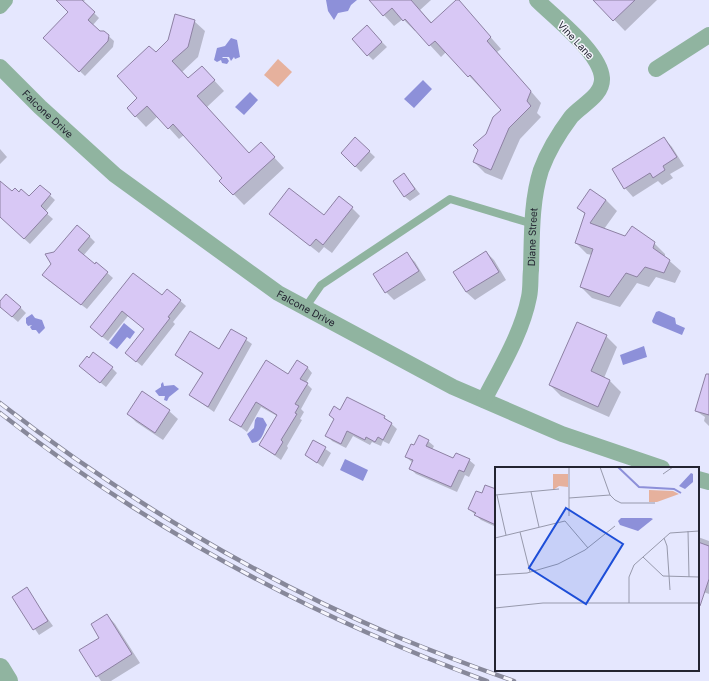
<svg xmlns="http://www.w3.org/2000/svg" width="709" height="681" font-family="Inter,sans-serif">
  <rect width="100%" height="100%" fill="#e5e7fe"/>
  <path fill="#e6b19d" d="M278 59 292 72 278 87 264 75Z"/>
  <path fill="#8d90d9" d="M326 0H357L351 5 348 11 338 13 334 20 328 11Z
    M231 38 237 40 240 57 235 59 234 57 231 61 229 57H223L222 58H227L229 61 227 64 222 63 221 60 217 62 214 60 217 48 225 46Z
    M423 80 432 89 414 108 404 99Z
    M250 92 258 100 244 115 235 107Z
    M659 311 675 318 676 324 685 328 682 335 653 323 652 321 656 312Z
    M32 314 35 318 42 320 45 328 39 334 36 330H32L30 327 32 325 28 326 26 323V318Z
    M124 323 135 332 130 339 127 337 117 349 109 343Z
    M644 346 647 357 623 365 620 355Z
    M163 382 164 386 174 385 179 389 169 397 167 401 164 400 165 396H159L155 391 161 387V384Z
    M257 417 263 418 267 425C263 432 263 442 252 443L247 434 254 428 255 420Z
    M345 459 368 470 363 481 340 470Z"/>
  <path fill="#0003" d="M57 0H85L83 2 99 18 93 25 99 32H104L114 41 113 47 85 76 45 38 69 12Z
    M370 0H431L420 10 432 23 458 0 501 49 497 52 541 103 537 113 541 117 520 139 502 180 485 173 474 162 487 134 502 110 446 52 441 57 416 30 415 31 403 19 394 26Z
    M604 0H657L625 31 599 4Z
    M194 21 205 31 198 57 182 72 188 79 212 78 224 91 207 107 249 154H271L284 168 244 205 221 181 224 178 184 135 179 139 158 116 146 127 128 108 139 98 156 54Z
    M372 32 387 47 373 60 368 55Z
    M664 138 672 147 684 166 670 174 673 178 662 185 658 181 633 197 625 188Z
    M356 139 375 157 361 172 342 153Z
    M0 149 7 157 0 164Z
    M404 174 420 194 410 201 404 196Z
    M40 186 55 200 45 212 53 219 30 244 0 217V192L19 193 29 197Z
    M606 200 617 211 604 229 626 237 654 243 665 254V257L681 271 675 283 656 277 649 287 637 283 620 307 592 298 581 287 592 255 587 254 576 243 585 214 578 208Z
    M352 208 360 216 332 253 324 247 319 253 270 214 324 217Z
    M89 236 95 242 83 256 95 266 97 264 113 278 87 309 48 280 54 253Z
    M486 252 494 260 506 280 475 300 466 292Z
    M407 254 415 262 426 280 394 300 386 292Z
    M133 274 163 297 168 290 186 306 173 322 175 324 142 366 132 358 145 329 128 316 108 341 97 333Z
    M0 303 20 307 26 313 18 322 0 306Z
    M232 330 252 344 214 412 190 395 203 374 176 355 219 350Z
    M606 336 617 347 604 378 610 381 621 392 609 417 561 396 550 385Z
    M80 366 112 368 117 373 106 387Z
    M307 367 312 373 306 383 312 389 301 409 304 412 300 419 302 420 287 446 288 448 281 460 260 445 277 416 261 407 247 432 230 419 289 375Z
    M709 379V426L704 421 705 417 696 411Z
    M169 411 178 419 163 440 136 422 128 414Z
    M340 411 384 417 397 429 389 444 383 441 381 446 372 442 370 445 353 436 346 448 332 441 327 435 335 420 330 415Z
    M314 441 331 453 323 467 306 455Z
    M428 441 434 446 432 450 453 460H469L475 465 469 477 465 475 457 492 416 474 410 468 413 463 406 457 415 446Z
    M496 490V527L481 520 469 509 482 494Z
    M698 537 709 541V594L698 590Z
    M26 589 53 626 39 635 13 597Z
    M107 615 115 624 140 663 111 681H101L81 651 101 638Z"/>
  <path fill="#d8c8f5" stroke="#8d81a3" d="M56 0H82L95 12 88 20 100 31H104L109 35 108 41 79 72 43 38 68 12Z
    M369 0H411L431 23 456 0H459L491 37 487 41 531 91 527 101 531 106 509 128 491 170 473 162 478 150 473 145 486 134 493 117 501 110 470 75 468 77 435 41 429 46 405 19 403 21 392 8 383 16Z
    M593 0H635L613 21Z
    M175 14 195 20 188 47 172 61 188 78 202 66 215 80 197 96 249 153 261 142 275 157 233 195 219 181 222 178 173 124 168 129 147 106 135 117 127 108 137 98 117 76 149 46 156 52 168 40Z
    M367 25 382 42 367 56 352 39Z
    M355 137 370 151 355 167 341 153Z
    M664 137 677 157 663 166 665 170 653 178 650 173 624 189 612 169Z
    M404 173 415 189 404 197 393 181Z
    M0 181 12 191 15 188 19 192 21 189 29 196 40 185 51 194 41 206 48 213 24 239 0 217Z
    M289 188 324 215 339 196 353 207 323 245 316 239 310 246 269 214Z
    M590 189 606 200 590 223 625 236 632 226 655 242 653 248 670 260 664 273 645 267 637 277 626 273 609 297 580 287 593 249 575 243 585 213 577 208Z
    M77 225 90 236 78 250 95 264 96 262 108 272 81 305 42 275 51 264 45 254 54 252Z
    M486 251 499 272 466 292 453 272Z
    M407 252 419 271 385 293 373 274Z
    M133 273 162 295 167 289 181 300 168 317 170 318 136 362 125 353 144 329 122 311 102 337 90 327Z
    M6 294 21 307 12 317 0 307V301Z
    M577 322 607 335 591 371 610 380 598 407 549 385Z
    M231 329 247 338 208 407 189 395 203 373 175 355 190 331 219 349Z
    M93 352 113 367 100 383 79 366 87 356 89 358Z
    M266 360 288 374 297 360 308 367 300 379 308 383 295 404 299 406 295 413 297 414 281 440 283 442 275 455 259 445 277 415 256 402 241 427 229 420Z
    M706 374H709V415L695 411Z
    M142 391 170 410 155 433 127 414Z
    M347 397 385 416 384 418 392 423 383 440 378 437 375 442 366 437 365 440 347 431 341 444 325 436 334 419 329 415 334 406 340 410Z
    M419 435 429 440 426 446 453 458 456 453 470 459 464 472 459 470 451 487 409 469 413 460 405 457 411 444 414 445Z
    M313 440 326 447 317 463 305 455Z
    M485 485 496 489V525L474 515 476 513 468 509 476 491 482 493Z
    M698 542 709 546V579L700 606 698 605Z
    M27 587 48 621 33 630 12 597Z
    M107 614 132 654 96 677 79 650 99 638 91 624Z"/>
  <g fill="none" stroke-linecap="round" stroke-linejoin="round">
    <path stroke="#90b4a0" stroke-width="8" d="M305 308 321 285 450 199 533 224"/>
    <g stroke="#90b4a0" stroke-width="16">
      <path d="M0 6 5 0"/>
      <path id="s1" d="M0 67 40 107 115 175 278 293 453 387 562 434 662 468"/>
      <path d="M656 69 709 35"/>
      <path id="s2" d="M484 400C501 367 522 333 529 297 531 288 530 278 531 270 532 237 531 201 541 170 548 151 559 133 571 117 581 105 603 96 602 78 600 52 555 18 537 0"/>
      <path d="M698 479 709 482"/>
    </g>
    <path stroke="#90b4a0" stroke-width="20" d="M0 668 8 681"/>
    <defs>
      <path id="rail" d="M0 403C118 495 257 578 395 636 434 652 474 667 514 681
        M0 413C146 528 312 617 487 681"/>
    </defs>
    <use href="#rail" stroke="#87889a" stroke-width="4.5"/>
    <use href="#rail" stroke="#f5f5fd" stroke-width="3" stroke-dasharray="9" stroke-linecap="butt"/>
  </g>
  <g text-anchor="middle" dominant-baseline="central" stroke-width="3" stroke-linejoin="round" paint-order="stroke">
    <g font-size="10" fill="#232431" stroke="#f5f5fd">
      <text transform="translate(576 40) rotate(47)">Vine Lane</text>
      <text stroke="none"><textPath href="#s1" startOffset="67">Falcone Drive</textPath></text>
      <text stroke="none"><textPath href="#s2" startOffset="173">Diane Street</textPath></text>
      <text stroke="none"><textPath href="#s1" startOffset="391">Falcone Drive</textPath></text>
    </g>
  </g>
  <g transform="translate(495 467)">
    <rect width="204" height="204" fill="#e5e7fe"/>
    <path d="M58 7H73V20L64 19 58 23ZM154 23 178 24 184 27 162 35H154Z" fill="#e6b19d"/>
    <path d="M196 6 198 7V15L190 22 184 19ZM126 51H156L158 52 143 64 125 58 123 54Z" fill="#8d90d9"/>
    <path fill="none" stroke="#8d90d9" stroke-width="2" d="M123 0 144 20 179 22 186 26"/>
    <path fill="none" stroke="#9799ac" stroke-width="1" d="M105 0 115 28 120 33 126 36H160M168 7 178 0M36 25 44 60M0 28 64 22M2 28 11 68M74 31 115 28M74 49V0M193 64 194 110M25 65 35 105M0 71 70 54 93 81M169 71 172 79 175 123M148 90 168 109 204 110M0 108 32 106 63 97 90 83 120 59M134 136V110L139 98 175 66 204 64M0 141 48 136H204"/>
    <path fill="#1d4ed8" fill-opacity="0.15" stroke="#1d4ed8" stroke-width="2" d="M71 41 128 77 91 137 34 101Z"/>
    <rect width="204" height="204" fill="none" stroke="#232431" stroke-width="2"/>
  </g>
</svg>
